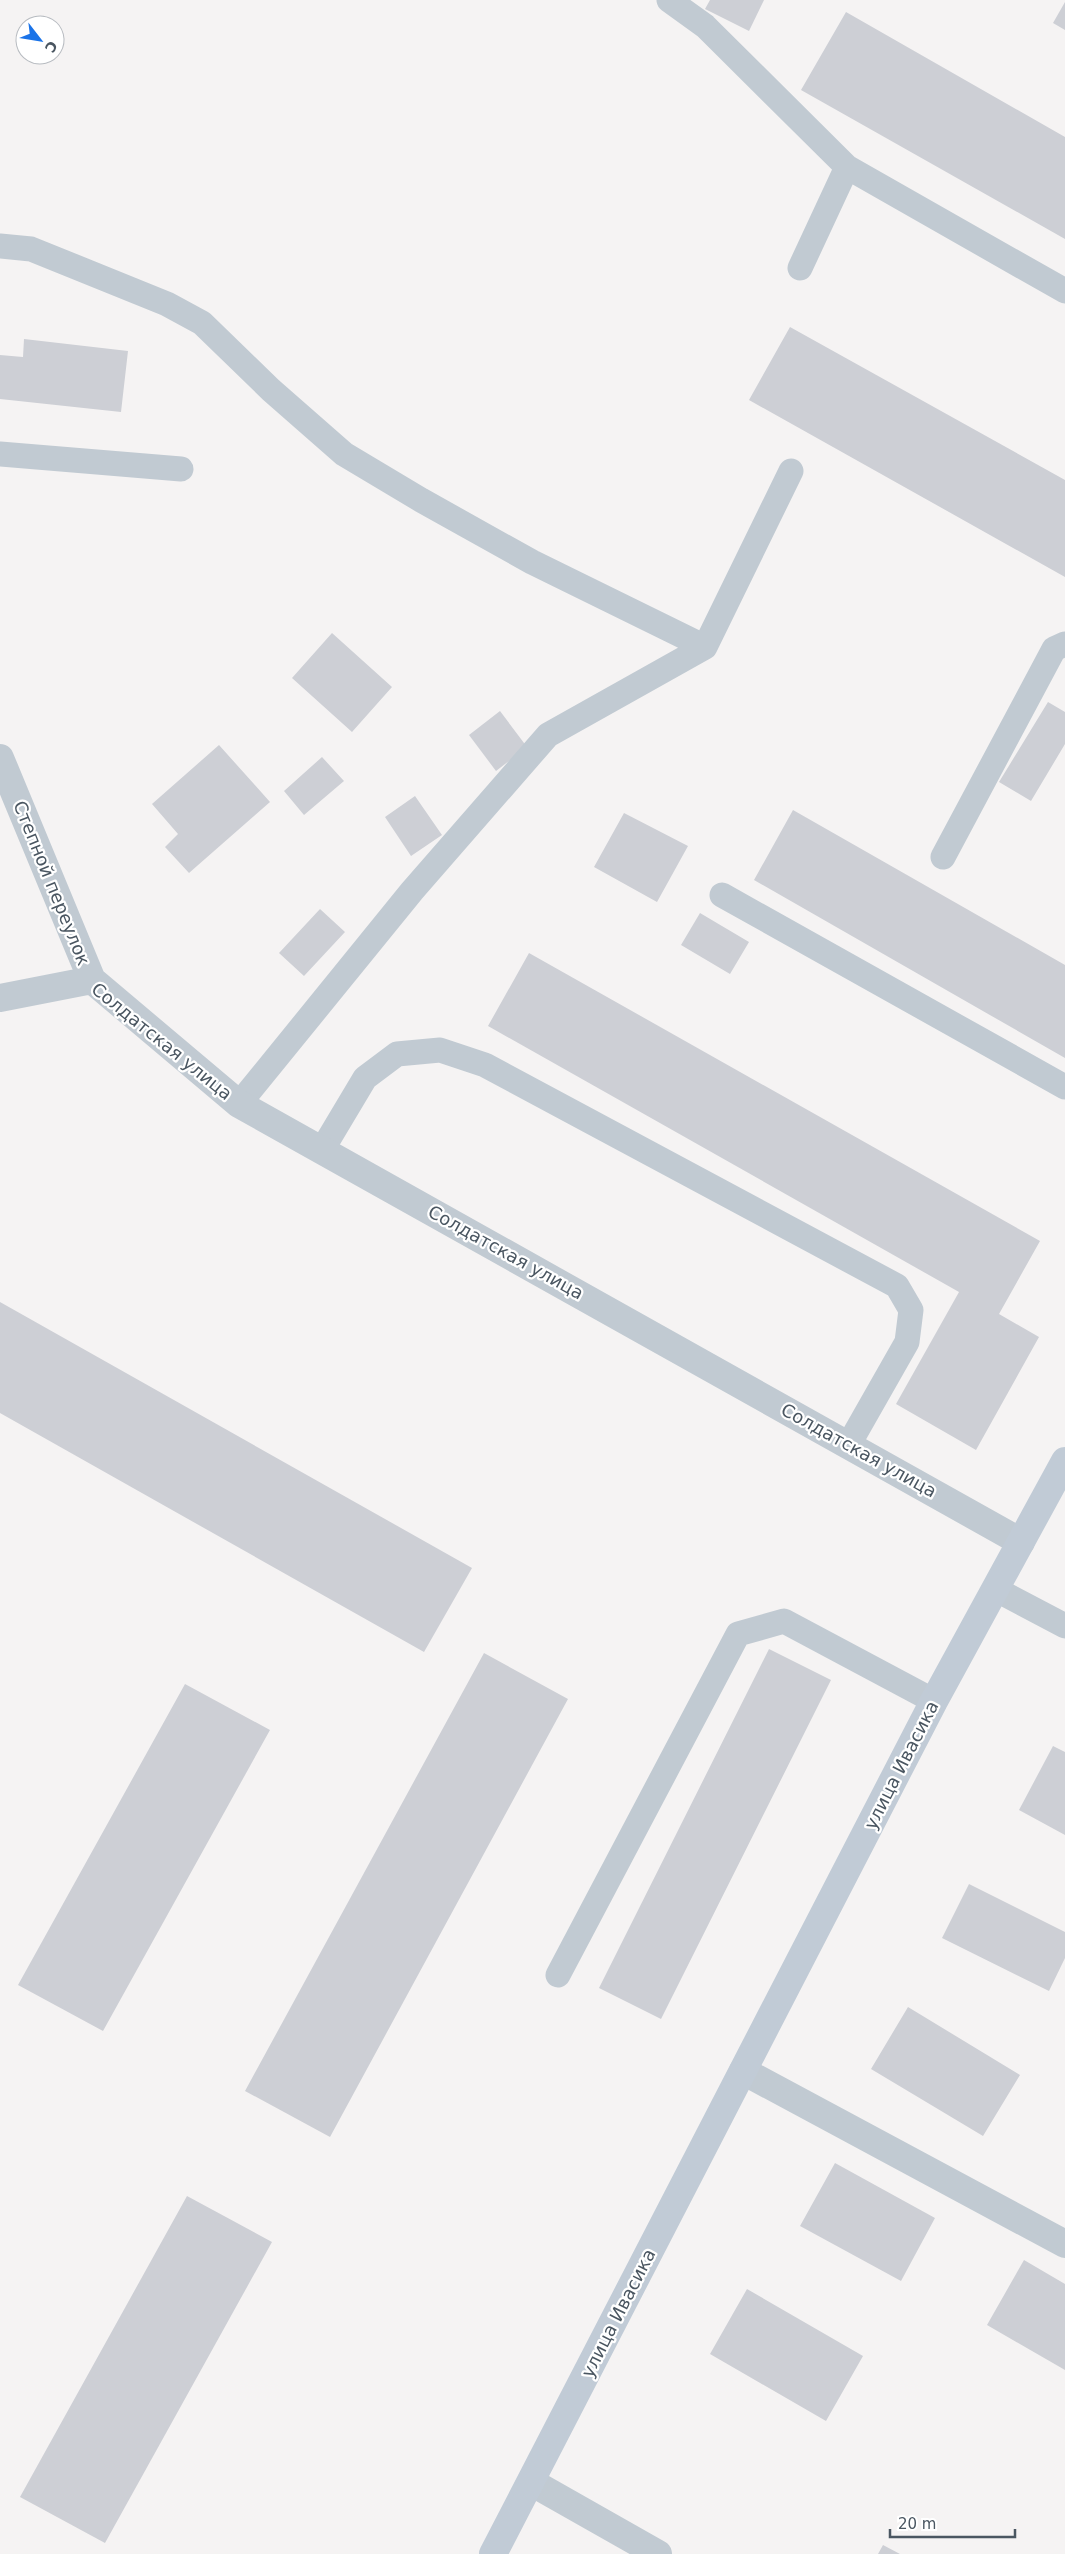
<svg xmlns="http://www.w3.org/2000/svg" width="1065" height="2554" font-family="'DejaVu Sans',sans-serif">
  <rect width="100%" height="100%" fill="#f5f3f3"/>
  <path fill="#cdcfd5" d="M710 0H764L749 31 705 9Z
    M1065 2V30L1053 23Z
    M846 12 1065 137V239L801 90Z
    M790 327 1065 480V577L749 400Z
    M24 339 128 351 121 412 0 399V355L23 357Z
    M332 633 392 687 352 732 292 678Z
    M1048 702 1065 712V744L1031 801 999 782Z
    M500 711 527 747 496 771 469 735Z
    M219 745 270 802 189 873 165 847 178 834 152 804Z
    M322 757 344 781 304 815 284 791Z
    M415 796 442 835 411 856 385 817Z
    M793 810 1065 965V1058L754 880Z
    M624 813 688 846 657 902 594 867Z
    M320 909 345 932 304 976 279 953Z
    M700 913 749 942 730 974 681 945Z
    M529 953 1040 1241 999 1314 1039 1337 976 1450 896 1404 959 1292 488 1026Z
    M0 1302 472 1568 424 1652 0 1413Z
    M769 1649 831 1680 661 2019 599 1988Z
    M484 1653 568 1699 330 2137 245 2091Z
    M185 1684 270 1730 103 2031 18 1985Z
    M1053 1746 1065 1752V1835L1019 1810Z
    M969 1884 1065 1932V1958L1049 1991 942 1938Z
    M908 2007 1020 2075 983 2136 871 2069Z
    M835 2163 935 2218 901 2281 800 2226Z
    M187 2196 272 2242 105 2543 20 2497Z
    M1024 2260 1065 2284V2370L987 2325Z
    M747 2289 863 2356 826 2421 710 2354Z
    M883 2545 900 2554H878Z"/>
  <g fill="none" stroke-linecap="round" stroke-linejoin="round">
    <path stroke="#c1cad2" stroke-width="25" d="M669 0 705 26 847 167 800 268
      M847 167 1065 291
      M0 246 31 249 167 304 202 323 271 390 344 454 421 500 532 562 705 647
      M0 454 181 469
      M943 857 1054 649 1065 644
      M722 895 1065 1087
      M239 1104 412 891 548 735 705 647 791 471
      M322 1150 365 1078 397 1054 440 1050 485 1065 897 1286 911 1310 907 1342 849 1444
      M995 1589 1065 1626
      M558 1975 738 1634 784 1621 934 1701"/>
    <path stroke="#c1cad2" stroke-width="28" d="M0 758 92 980
      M0 998 92 980 239 1104 1021 1542
      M743 2071 1065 2244
      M531 2482 658 2554"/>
    <path stroke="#c1cbd6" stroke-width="28" d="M493 2554 934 1701 1065 1461"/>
  </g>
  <g text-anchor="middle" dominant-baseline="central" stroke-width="4.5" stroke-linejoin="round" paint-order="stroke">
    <g font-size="18" fill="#4a5661" stroke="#fff">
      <text transform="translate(52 883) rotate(68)">Степной переулок</text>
      <text transform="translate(162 1041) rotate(39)">Солдатская улица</text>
      <text transform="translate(506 1252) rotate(29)">Солдатская улица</text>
      <text transform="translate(859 1450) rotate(29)">Солдатская улица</text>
      <text transform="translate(901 1765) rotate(-63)">улица Ивасика</text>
      <text transform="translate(618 2313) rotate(-63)">улица Ивасика</text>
    </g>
  </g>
  <g transform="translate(40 40) rotate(121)"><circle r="24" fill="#ffffff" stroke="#b7bbc0"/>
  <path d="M0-4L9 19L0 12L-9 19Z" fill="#1a73e8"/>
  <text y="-8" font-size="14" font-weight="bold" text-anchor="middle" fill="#4a5661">С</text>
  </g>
  <path d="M890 2529v8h125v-8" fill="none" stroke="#4a5661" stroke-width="2.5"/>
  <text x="898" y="2529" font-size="15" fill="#4a5661" stroke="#ffffff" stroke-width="4" paint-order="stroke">20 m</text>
</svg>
